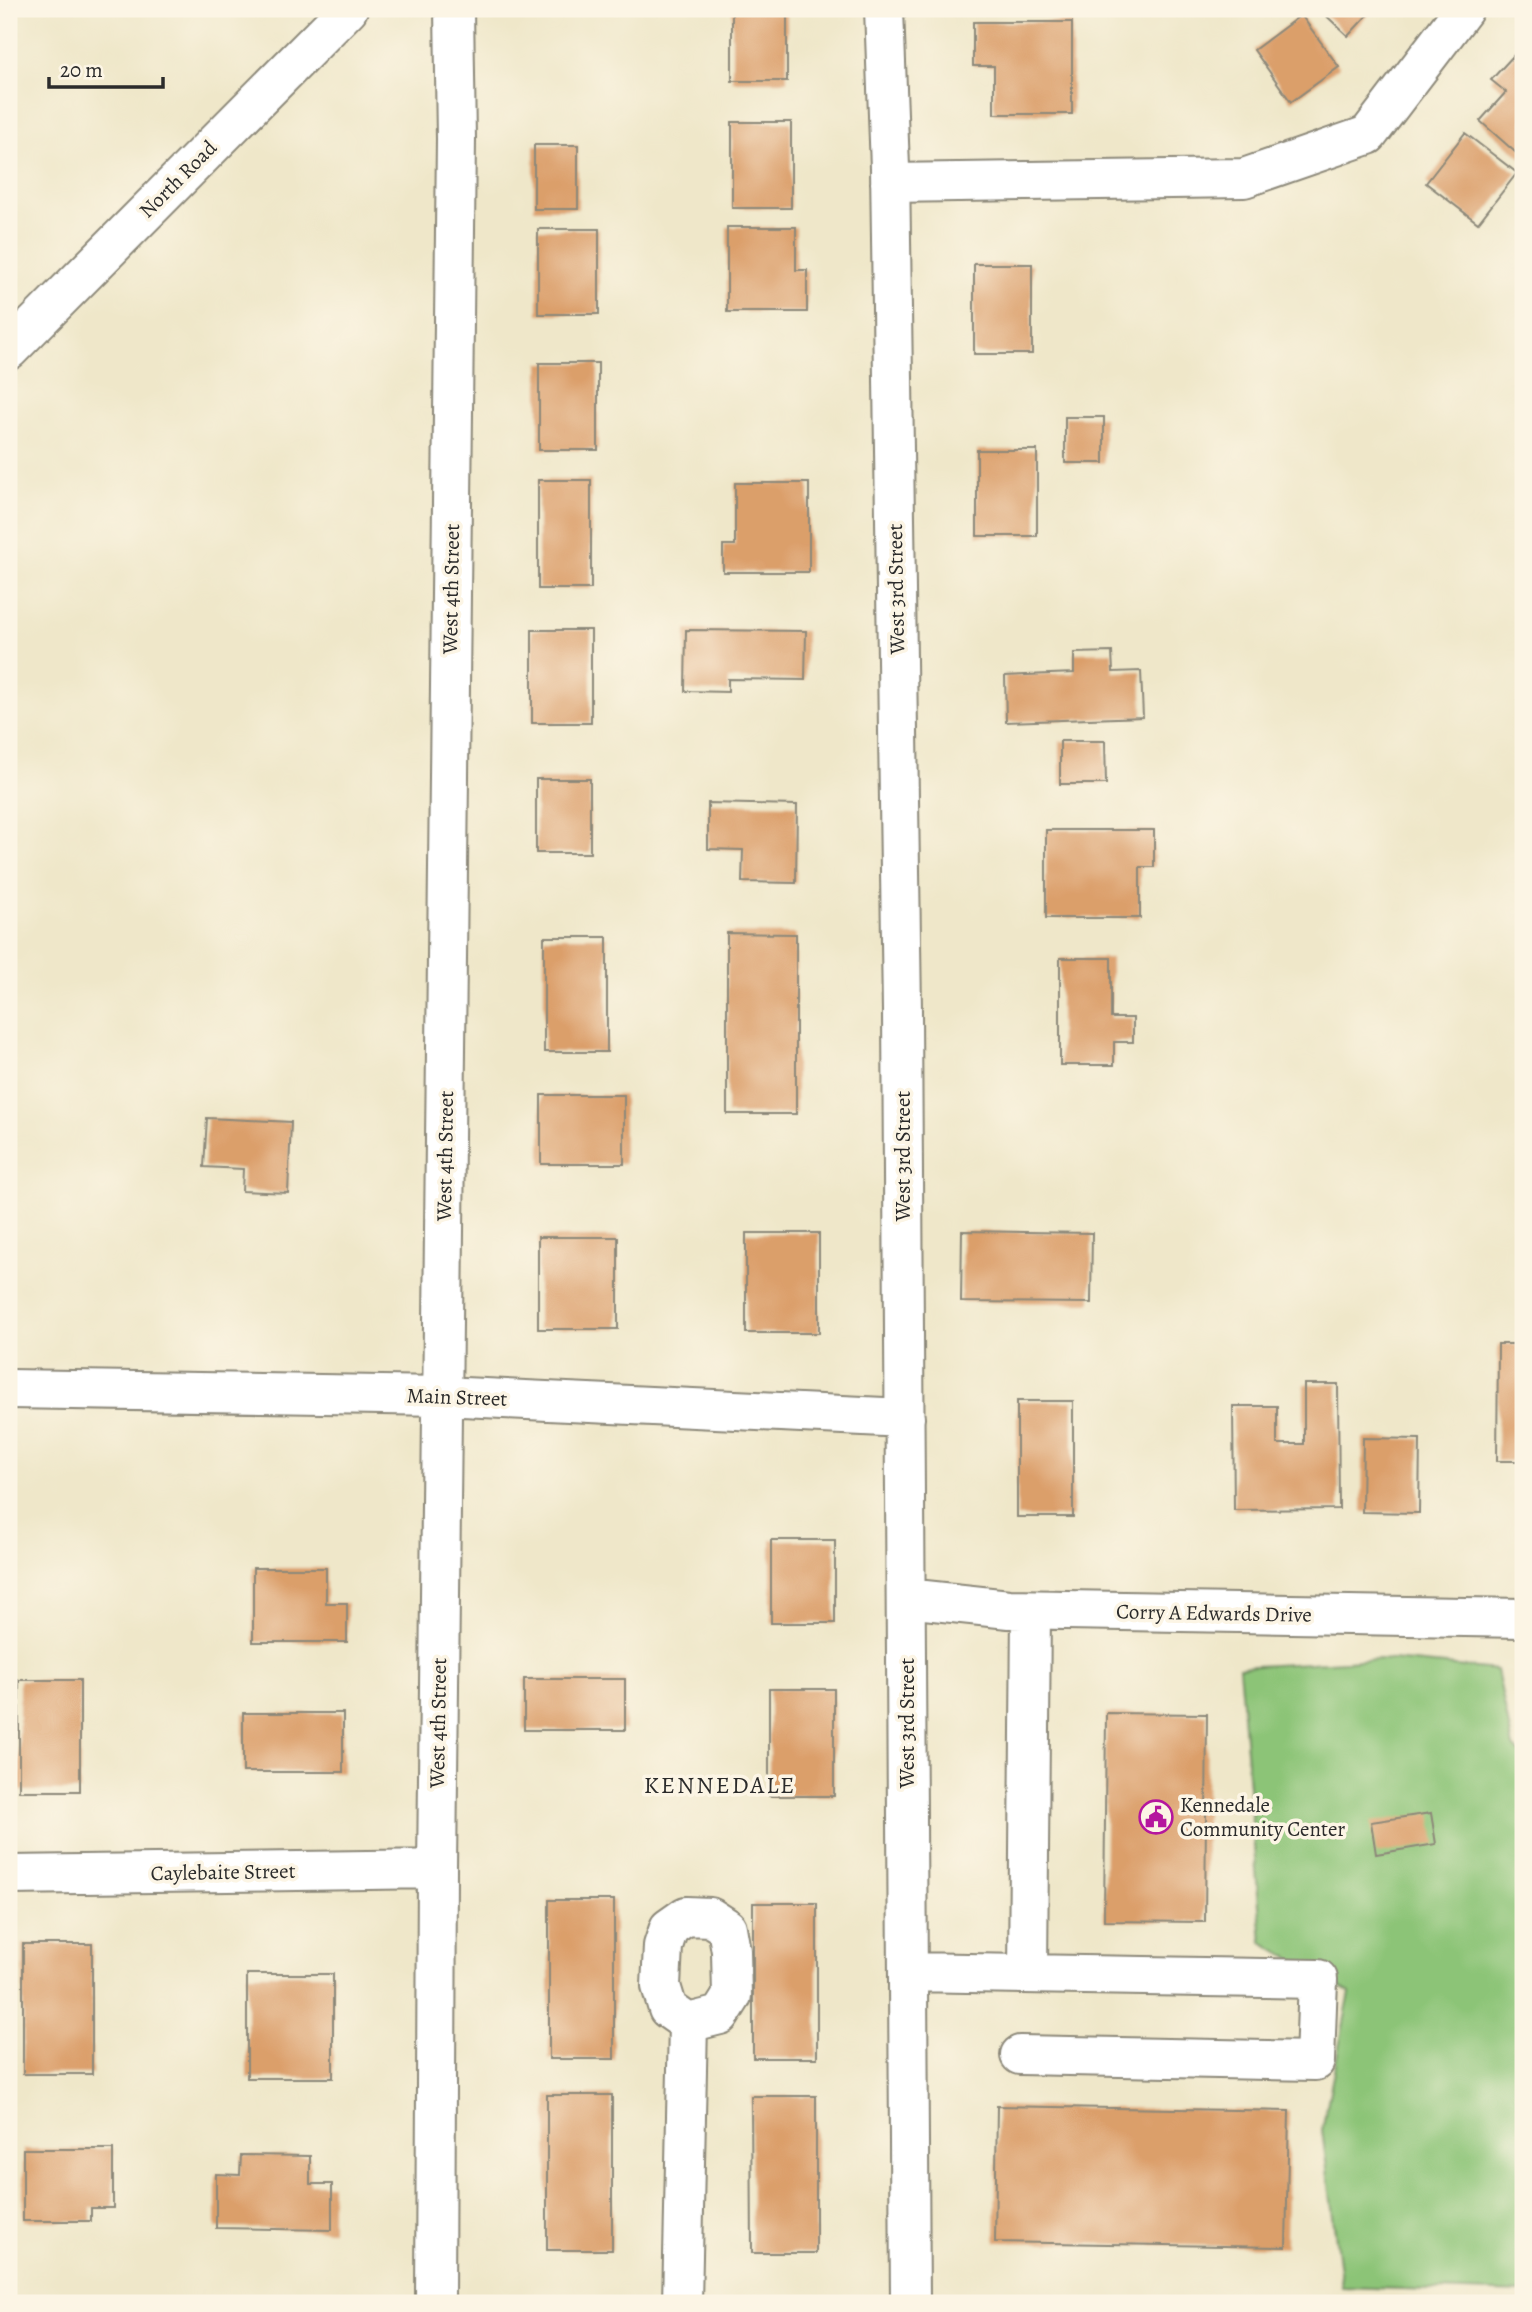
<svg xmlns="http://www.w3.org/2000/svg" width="1532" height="2312" font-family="Alegreya,serif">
  <rect width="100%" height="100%" fill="#fcf5e5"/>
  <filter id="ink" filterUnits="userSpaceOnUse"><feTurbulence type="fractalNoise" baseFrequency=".0143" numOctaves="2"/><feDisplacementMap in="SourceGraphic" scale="14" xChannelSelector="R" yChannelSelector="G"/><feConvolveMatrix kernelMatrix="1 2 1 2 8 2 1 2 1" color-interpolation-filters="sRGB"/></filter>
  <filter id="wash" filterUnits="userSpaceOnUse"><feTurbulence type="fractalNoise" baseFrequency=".00686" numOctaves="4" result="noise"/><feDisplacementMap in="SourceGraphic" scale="28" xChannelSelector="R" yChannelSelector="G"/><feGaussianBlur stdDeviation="1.57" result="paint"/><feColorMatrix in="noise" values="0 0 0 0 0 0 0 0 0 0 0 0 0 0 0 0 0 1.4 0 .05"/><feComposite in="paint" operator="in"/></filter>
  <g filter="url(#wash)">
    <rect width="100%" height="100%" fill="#efe7c9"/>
    <path fill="#8cc477" stroke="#5c7851" stroke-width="2" d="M1381 1659 1497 1670 1513 1747 1523 1758V2293L1342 2287 1322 2130 1350 1993 1262 1942 1239 1667Z"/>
    <g id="blocks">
      <path fill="#db9f6a" d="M732 9H787V81H732Z
        M1319 9H1373L1348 36Z
        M1301 15 1339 67 1291 102 1254 50Z
        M973 22H1072V114H994V66H973Z
        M1515 54 1523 61V159L1480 121 1506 92 1491 80Z
        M732 122H791V208H732Z
        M1465 133 1517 173 1478 223 1426 183Z
        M534 145H578V209H534Z
        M727 227H796V270H807V312H727Z
        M538 229H599V314H538Z
        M974 264H1032V354H974Z
        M539 363H598V450H539Z
        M1065 417H1104V463H1065Z
        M977 450H1037V536H977Z
        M538 480H591V589H538Z
        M735 483H809V572H723V545H735Z
        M532 630H591V723H532Z
        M686 630 806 631 805 680 728 679V692L685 691Z
        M1112 652 1113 672 1141 671 1143 717 1006 722 1005 676 1074 673V653Z
        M1060 741H1105L1106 784H1060Z
        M536 779H590V853H536Z
        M708 803 797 805 796 883 742 882 743 850 708 849Z
        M1046 830H1154V867H1140V918H1046Z
        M727 933 796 934V1114H727Z
        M544 937H607V1052H544Z
        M1060 958H1111V1018H1133V1042H1114V1065H1060Z
        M541 1095H624V1164H541Z
        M207 1118 291 1122 288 1193 242 1191 243 1169 204 1167Z
        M962 1231 1092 1233 1091 1303 961 1302Z
        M746 1233H819V1333H746Z
        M538 1237H618V1329H538Z
        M1498 1344H1523V1461H1497Z
        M1304 1384H1338L1339 1509 1234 1510 1233 1406H1277V1444H1304Z
        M1017 1401H1073V1517H1017Z
        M1363 1438 1420 1439 1419 1513 1362 1512Z
        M771 1540H835V1623H771Z
        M253 1568H326V1603H347V1642H253Z
        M524 1679H625V1730H524Z
        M19 1680H80V1791H19Z
        M769 1689H834V1796H769Z
        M243 1713H343V1772H243Z
        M1106 1713 1207 1714 1205 1922 1104 1921Z
        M1431 1813 1436 1844 1376 1854 1371 1822Z
        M549 1900H614V2059H549Z
        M753 1903H817V2058H753Z
        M23 1944H92V2074H23Z
        M247 1974H333V2078H247Z
        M547 2095H612V2250H547Z
        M751 2096H816V2253H752Z
        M997 2106 1289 2111 1286 2247 995 2242Z
        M23 2149H113V2208H91V2221H23Z
        M241 2155 310 2156V2184H332V2230L216 2228V2174L240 2175Z"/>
    </g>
  </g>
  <g filter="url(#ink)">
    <use href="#blocks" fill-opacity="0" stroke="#8d897a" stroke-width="2"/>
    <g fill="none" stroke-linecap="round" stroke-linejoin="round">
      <defs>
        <path id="minor" d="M884 9 890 168 902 1011 910 2303
          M890 183 1244 178 1368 135 1464 9
          M9 350 348 9
          M9 1389 442 1396 905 1418
          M906 1598 1009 1609 1523 1618
          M9 1875 437 1869
          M686 1916 710 1917 727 1928 731 1951 732 1996 720 2015 688 2023 668 2009 661 1986 663 1946 669 1928Z
          M909 1972 1318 1979 1315 2061 1020 2055
          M1028 1974 1031 1610
          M435 2303 437 1869 456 139 454 9
          M682 2303 688 2023"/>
      </defs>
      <use href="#minor" stroke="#8d897a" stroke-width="42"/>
      <use href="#minor" stroke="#fff" stroke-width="38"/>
    </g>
  </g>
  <defs>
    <symbol id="civic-ring" viewBox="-11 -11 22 22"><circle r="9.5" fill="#fcf5e5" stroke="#b5179e" stroke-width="1.5"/><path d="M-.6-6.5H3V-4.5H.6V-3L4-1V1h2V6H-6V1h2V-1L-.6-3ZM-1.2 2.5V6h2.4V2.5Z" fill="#b5179e"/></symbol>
  </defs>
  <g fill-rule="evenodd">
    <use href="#civic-ring" x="1137" y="1798" width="38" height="38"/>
  </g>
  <g text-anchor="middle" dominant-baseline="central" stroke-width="7" stroke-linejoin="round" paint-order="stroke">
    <g font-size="21" fill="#2b2b2b" stroke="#fcf5e5">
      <text transform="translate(178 179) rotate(-45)">North Road</text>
      <text transform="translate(451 589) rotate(-89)">West 4th Street</text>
      <text transform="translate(896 589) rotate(-91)">West 3rd Street</text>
      <text transform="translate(445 1156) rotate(-89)">West 4th Street</text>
      <text transform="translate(903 1156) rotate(-90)">West 3rd Street</text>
      <text transform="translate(457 1397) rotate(2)">Main Street</text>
      <text transform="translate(1214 1613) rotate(1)">Corry A Edwards Drive</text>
      <text transform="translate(438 1723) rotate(-89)">West 4th Street</text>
      <text transform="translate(907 1723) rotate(-90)">West 3rd Street</text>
      <text transform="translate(223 1872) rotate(-1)">Caylebaite Street</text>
    </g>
    <g font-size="21" fill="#2b2b2b" stroke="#fcf5e5" text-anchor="start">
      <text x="1180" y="1805">Kennedale<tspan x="1180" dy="24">Community Center</tspan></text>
    </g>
    <g font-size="24" letter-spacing="2" fill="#2b2b2b" stroke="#fcf5e5">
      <text x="720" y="1785">KENNEDALE</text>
    </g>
  </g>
  <rect width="1532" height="2312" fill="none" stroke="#fcf5e5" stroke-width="35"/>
  <path d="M49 77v10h114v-10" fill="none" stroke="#2b2b2b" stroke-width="3.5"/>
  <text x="60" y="77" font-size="21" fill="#2b2b2b" stroke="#fcf5e5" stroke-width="5" paint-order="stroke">20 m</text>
</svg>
